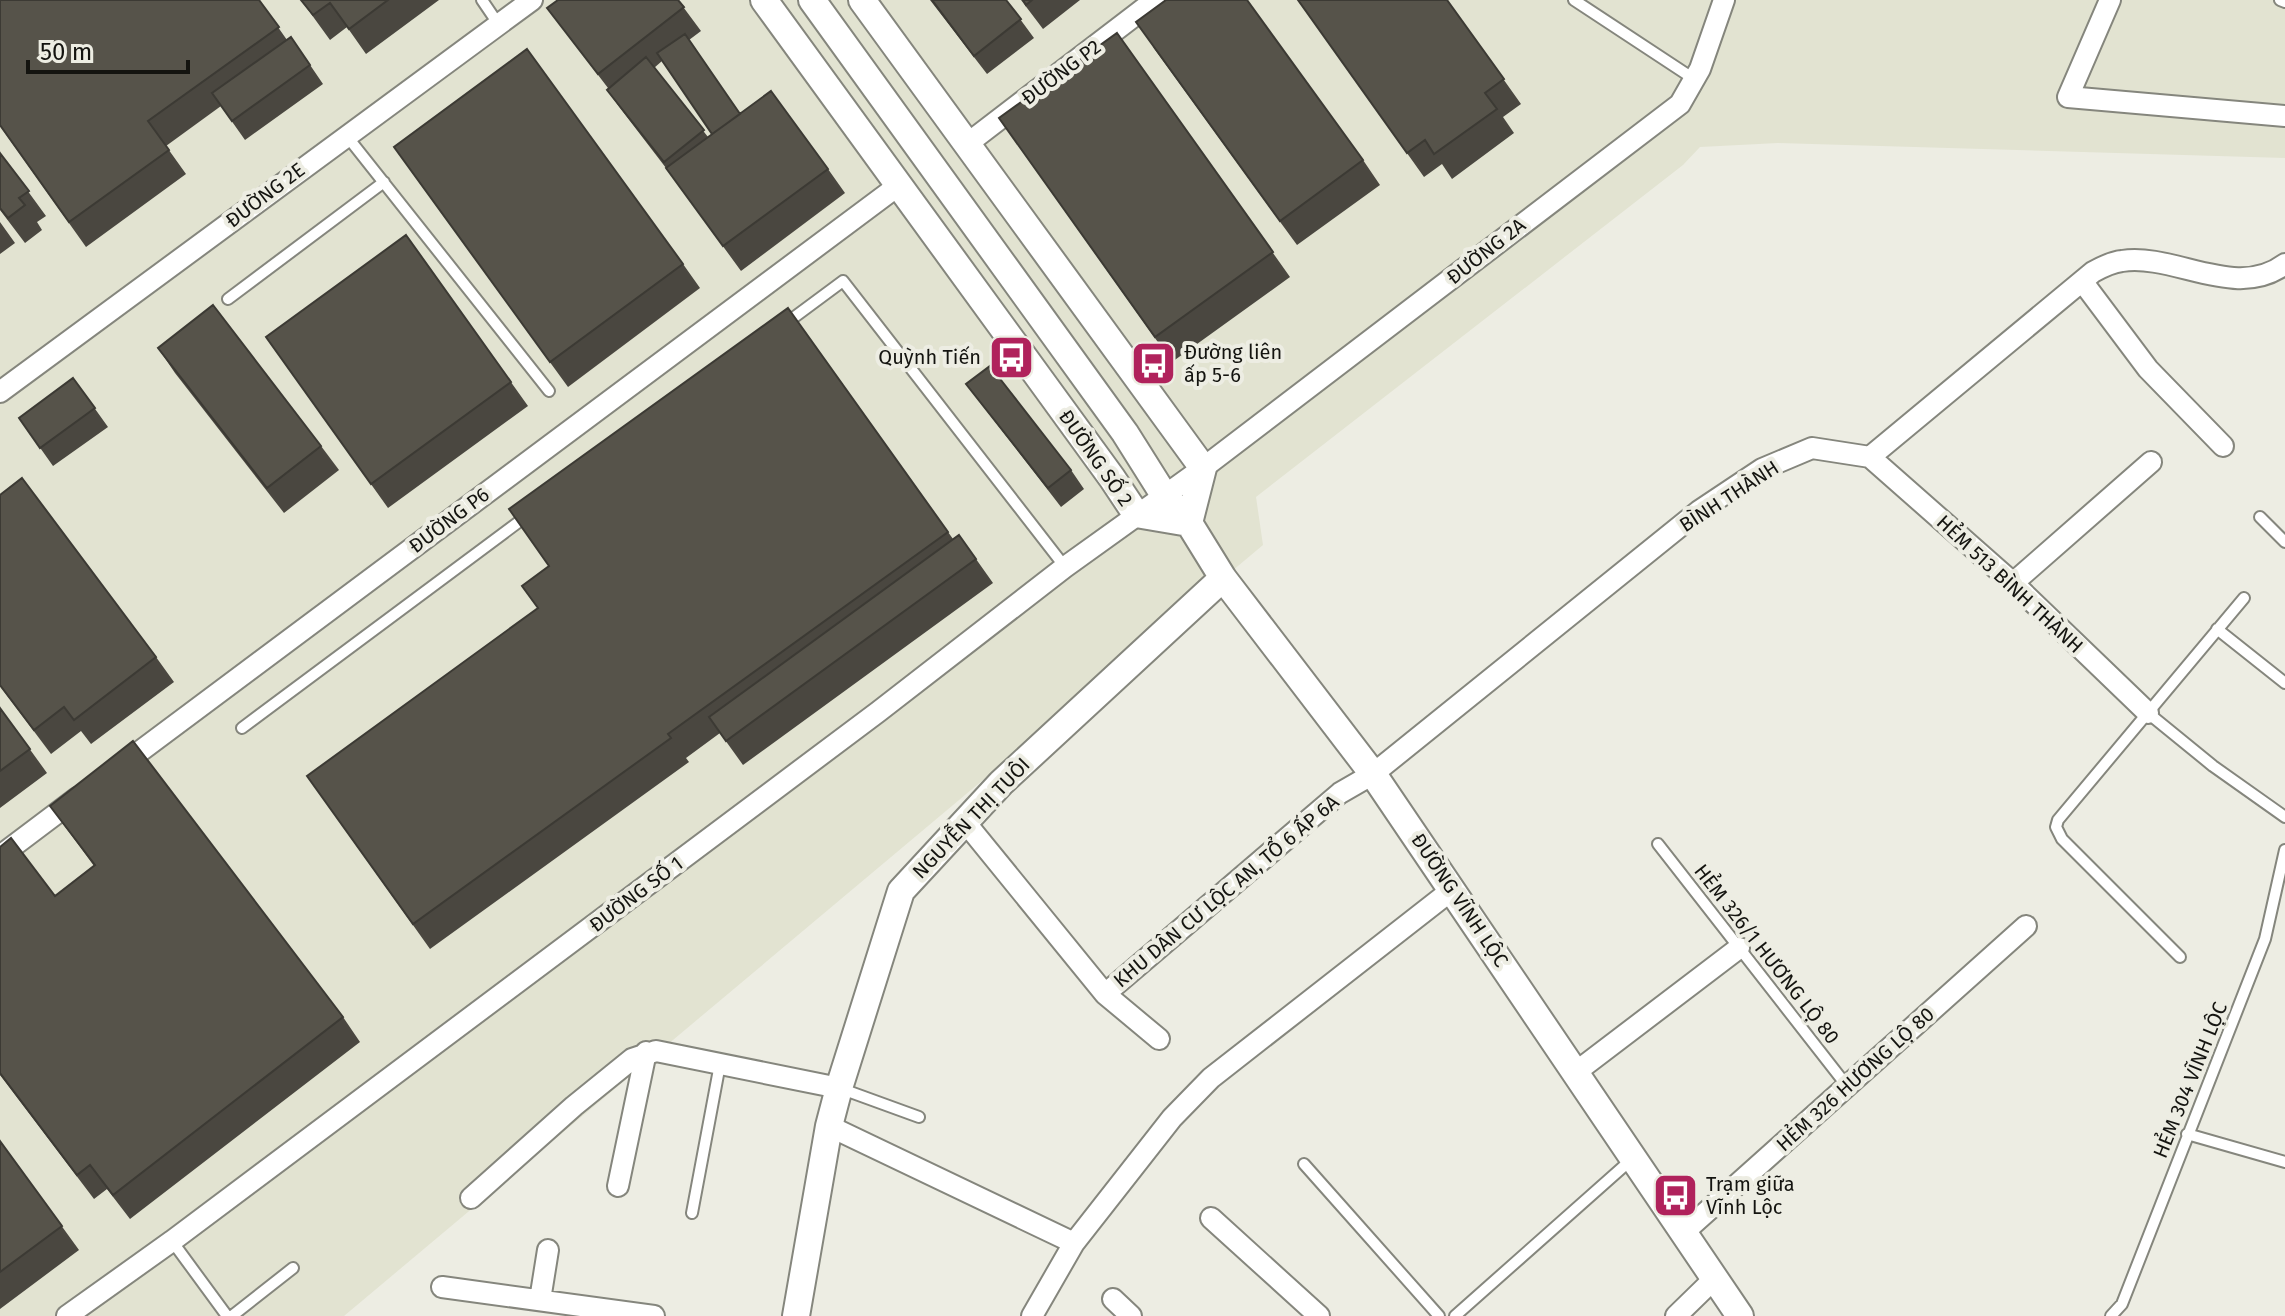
<svg xmlns="http://www.w3.org/2000/svg" width="2285" height="1316" font-family="'Fira Sans',sans-serif">
  <rect width="100%" height="100%" fill="#edede3"/>
  <path fill="#e2e3d1" d="M0 0H2285V158L1778 143 1700 147 1683 165 1256 497 1263 545 344 1316H0Z"/>
  <g fill="none" stroke-linecap="round" stroke-linejoin="round">
    <defs>
      <path id="lane" d="M482 0 499 25
        M1574 0 1694 79
        M2280 0 2285 2
        M346 135 549 391
        M228 299 384 182
        M785 324 843 281 1065 567
        M2260 517 2285 542
        M2217 629 2285 683
        M2148 713 2213 766 2285 817
        M242 728 528 515
        M1658 844 1847 1086
        M2180 957 2062 839 2056 827 2058 820 2244 598
        M842 1089 919 1117
        M2187 1134 2285 1162
        M1304 1164 1439 1316
        M692 1213 720 1064
        M172 1241 227 1316
        M232 1316 293 1268
        M1455 1316 1632 1159
        M2111 1316 2122 1304 2265 939 2285 850"/>
      <path id="street" d="M2110 0 2068 97 2285 116
        M967 144 1155 0
        M2082 281 2148 369 2223 446
        M0 392 532 0
        M1870 457 2013 583 2148 713
        M2013 583 2151 462
        M119 767 899 185
        M965 822 1105 994 1340 793 1373 774 1699 511 1762 469 1812 448 1870 457 2093 272C2102 267 2112 262 2122 261 2175 253 2236 301 2285 264
        M0 856 77 798
        M1105 994 1159 1039
        M1576 1072 1739 948
        M829 1126 1074 1243
        M618 1186 646 1052
        M471 1198 574 1106 632 1059 656 1051 839 1088
        M1211 1218 1319 1316
        M1684 1232 2026 926
        M442 1287 654 1316
        M1113 1299 1131 1316
        M540 1300 548 1250
        M67 1316 172 1241 878 712 1065 567 1203 468 1680 104 1700 69 1724 0
        M1032 1316 1074 1243 1172 1118 1211 1078 1453 889
        M1676 1316 1714 1279"/>
      <path id="secondary" d="M764 0 1112 478 1136 514 1189 523
        M812 0 1125 433 1164 495 1189 523 1223 578 1373 774 1740 1316
        M862 0 1203 468 1189 523
        M796 1316 829 1126 839 1088 901 891 1001 783 1223 578"/>
    </defs>
    <use href="#lane" stroke="#85867d" stroke-width="14"/>
    <use href="#street" stroke="#85867d" stroke-width="24"/>
    <use href="#secondary" stroke="#85867d" stroke-width="30"/>
    <use href="#lane" stroke="#fff" stroke-width="10"/>
    <use href="#street" stroke="#fff" stroke-width="20"/>
    <use href="#secondary" stroke="#fff" stroke-width="26"/>
  </g>
  <path fill="#4a4740" fill-rule="evenodd" d="M259 0 287 40 291 37 323 84 245 140 221 106 166 146 186 174 86 247 0 126Z
    M301 0H439L366 54 347 27 330 40Z
    M678 0 701 31 689 40 740 114 828 169 845 193 741 271 666 168 620 108 607 90 608 88 547 8ZM662 61 712 134 708 137 654 68Z
    M930 0H1006L1034 38 987 74Z
    M1021 0H1080L1043 29Z
    M1298 0H1447L1521 104 1503 117 1514 133 1452 179 1442 164 1424 177Z
    M1117 33 1290 277 1172 362 999 118Z
    M1153 47 1363 160 1380 185 1297 245Z
    M0 153 46 216 37 222 42 230 25 243 0 210Z
    M411 171 683 264 700 288 568 387Z
    M0 222 15 243 0 254Z
    M406 235 528 406 388 508 266 337Z
    M788 308 953 539 959 535 993 583 743 765 720 733 686 758 689 762 430 949 307 776 538 609Z
    M158 348 321 446 339 470 284 513 175 373Z
    M73 378 108 427 53 466 19 418Z
    M966 384 1071 470 1084 489 1061 507Z
    M0 495 156 657 174 682 91 744 81 731 51 754 0 686Z
    M0 708 47 773 0 808Z
    M50 806 343 1017 360 1042 130 1219 107 1189 94 1199 0 1075V847L55 896 94 866Z
    M0 1141 79 1250 0 1309Z"/>
  <path fill="#56534a" stroke="#3c3a34" stroke-width="2" d="M0 0H259L279 27 148 121 169 150 69 222 0 125Z
    M301 0H388L349 29 330 3 313 15Z
    M558 0H678L684 7 598 74 547 8Z
    M932 0H1006L1021 19 974 56Z
    M1023 0H1032L1026 5Z
    M1166 0H1247L1363 160 1280 221 1136 22Z
    M1298 0H1447L1504 79 1485 93 1497 109 1434 154 1425 140 1407 153Z
    M1117 33 1273 252 1155 337 999 118Z
    M685 34 740 114 712 134 657 53Z
    M291 37 310 65 232 121 212 93Z
    M527 49 683 264 550 362 394 147Z
    M646 57 704 130 664 162 607 90Z
    M771 91 828 169 723 246 666 168Z
    M0 153 29 191 19 198 25 205 8 218 0 208Z
    M406 235 511 382 371 484 266 337Z
    M213 305 321 446 267 488 158 348Z
    M788 308 948 532 668 734 671 738 413 924 307 776 538 608 522 586 549 566 509 509Z
    M990 366 1071 470 1048 488 966 384Z
    M73 378 95 408 40 448 19 418Z
    M22 478 156 657 74 720 64 707 34 730 0 685V495Z
    M959 535 976 559 726 741 709 717Z
    M0 708 30 749 0 771Z
    M133 741 343 1017 113 1195 90 1165 77 1175 0 1073V847L11 838 55 896 95 865 50 806Z
    M0 1141 62 1226 0 1272Z"/>
  <defs>
    <symbol id="bus-square" viewBox="-11 -11 22 22"><rect x="-9" y="-9" width="18" height="18" rx="4" fill="#b0225c" stroke="#edede3"/><path d="M-5-6H5V4H4V6H2V4H-2V6H-4V4H-5ZM-3.5-4V0h7V-4ZM-3.5 1.2v1.5H-2V1.2ZM2 1.2v1.5H3.5V1.2Z" fill="#fff"/></symbol>
  </defs>
  <g fill-rule="evenodd">
    <use href="#bus-square" x="986" y="332" width="51" height="51"/>
    <use href="#bus-square" x="1128" y="338" width="51" height="51"/>
    <use href="#bus-square" x="1650" y="1170" width="51" height="51"/>
  </g>
  <g text-anchor="middle" dominant-baseline="central" stroke-width="8" stroke-linejoin="round" paint-order="stroke">
    <g font-size="20" fill="#141410" stroke="#edede3">
      <text transform="translate(1061 72) rotate(-37)">ĐƯỜNG P2</text>
      <text transform="translate(265 195) rotate(-37)">ĐƯỜNG 2E</text>
      <text transform="translate(1486 251) rotate(-38)">ĐƯỜNG 2A</text>
      <text transform="translate(1096 458) rotate(55)">ĐƯỜNG SỐ 2</text>
      <text transform="translate(1729 496) rotate(-33)">BÌNH THÀNH</text>
      <text transform="translate(449 520) rotate(-37)">ĐƯỜNG P6</text>
      <text transform="translate(2010 584) rotate(43)">HẺM 513 BÌNH THÀNH</text>
      <text transform="translate(971 818) rotate(-46)">NGUYỄN THỊ TUÔI</text>
      <text transform="translate(1226 891) rotate(-40)">KHU DÂN CƯ LỘC AN, TỔ 6 ẤP 6A</text>
      <text transform="translate(636 894) rotate(-37)">ĐƯỜNG SỐ 1</text>
      <text transform="translate(1460 900) rotate(56)">ĐƯỜNG VĨNH LỘC</text>
      <text transform="translate(1767 954) rotate(52)">HẺM 326/1 HƯƠNG LỘ 80</text>
      <text transform="translate(1855 1079) rotate(-42)">HẺM 326 HƯƠNG LỘ 80</text>
      <text transform="translate(2190 1080) rotate(-68)">HẺM 304 VĨNH LỘC</text>
    </g>
    <g font-size="20" fill="#141410" stroke="#edede3" text-anchor="start">
      <text x="1184" y="352">Đường liên<tspan x="1184" dy="23">ấp 5-6</tspan></text>
      <text x="981" y="357" text-anchor="end">Quỳnh Tiến</text>
      <text x="1706" y="1184">Trạm giữa<tspan x="1706" dy="23">Vĩnh Lộc</tspan></text>
    </g>
  </g>
  <path d="M28 60v12h160v-12" fill="none" stroke="#141410" stroke-width="4"/>
  <text x="40" y="60" font-size="24" fill="#141410" stroke="#edede3" stroke-width="6" paint-order="stroke">50 m</text>
</svg>
